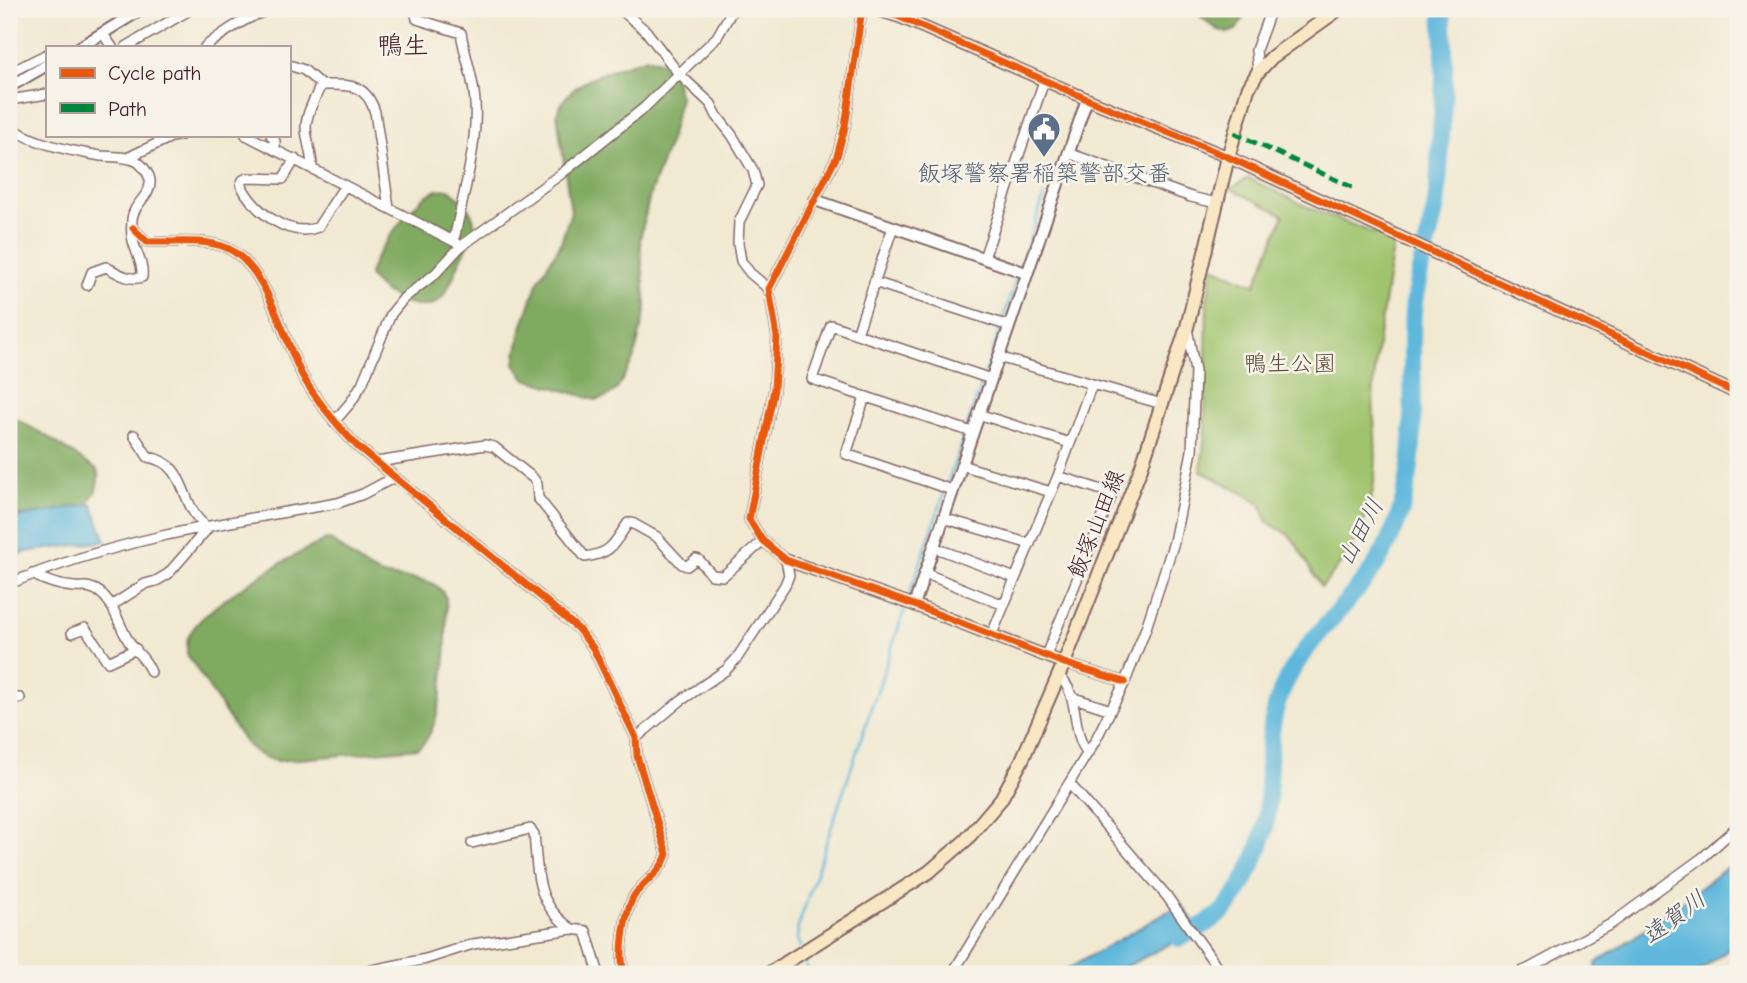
<svg xmlns="http://www.w3.org/2000/svg" width="1747" height="983" font-family="'Comic Neue','Klee One',sans-serif">
  <rect width="100%" height="100%" fill="#f7f3e8"/>
  <filter id="ink" filterUnits="userSpaceOnUse"><feTurbulence type="fractalNoise" baseFrequency=".0143" numOctaves="2"/><feDisplacementMap in="SourceGraphic" scale="14" xChannelSelector="R" yChannelSelector="G"/><feConvolveMatrix kernelMatrix="1 2 1 2 8 2 1 2 1" color-interpolation-filters="sRGB"/></filter>
  <filter id="wash" filterUnits="userSpaceOnUse"><feTurbulence type="fractalNoise" baseFrequency=".00686" numOctaves="4" result="noise"/><feDisplacementMap in="SourceGraphic" scale="28" xChannelSelector="R" yChannelSelector="G"/><feGaussianBlur stdDeviation="1.57" result="paint"/><feColorMatrix in="noise" values="0 0 0 0 0 0 0 0 0 0 0 0 0 0 0 0 0 1.4 0 .05"/><feComposite in="paint" operator="in"/></filter>
  <g filter="url(#wash)">
    <rect width="100%" height="100%" fill="#f1e9d1"/>
    <path fill="#a0c46e" stroke="#75724c" stroke-width="2" d="M1248 178 1312 209 1394 241C1387 288 1377 336 1374 383 1371 413 1378 444 1375 474 1371 518 1351 556 1321 587L1296 544 1290 536 1268 522 1259 502 1201 471 1205 431 1207 300 1213 267 1255 285 1284 215 1231 189Z"/>
    <path fill="#80aa61" stroke="#656446" stroke-width="2" d="M1191 9H1249L1236 30 1227 33 1217 29Z
      M647 58 660 61 674 76 680 97 670 140 650 194 640 239 646 308 634 358 617 389 606 397 596 400 526 379 520 372 515 363 520 334 538 281 560 245 571 212 557 114C568 78 616 69 647 58Z
      M449 189C460 198 472 208 474 223 476 235 466 248 461 259 446 290 443 318 402 301 388 294 377 289 369 275 374 254 413 201 433 192 438 189 443 190 449 189Z
      M9 415 45 435 97 470 99 475 96 490 83 511 68 518 9 515Z
      M326 540 332 541C346 552 361 566 377 573 400 583 434 571 446 598 447 630 447 730 418 748L278 761C262 758 253 752 243 740L187 654C187 649 187 643 188 638 199 607 295 554 326 540Z"/>
    <path fill="#5eb8dc" stroke="#546c84" stroke-width="2" d="M92 504 106 541 25 552 9 560V519Z
      M1738 859V942L1696 974H1592L1597 969 1596 963 1643 931Z
      M1181 904 1199 929 1112 974H1059Z"/>
    <g fill="none" stroke-linecap="round" stroke-linejoin="round">
      <path stroke="#5eb8dc" stroke-width="2.5" d="M1020 267 1044 197
        M1003 320 1018 273
        M985 373 1001 327
        M967 426 983 380
        M908 599 965 433
        M800 948 797 939 798 927 906 605
        M803 957 809 974"/>
      <path stroke="#5eb8dc" stroke-width="18" d="M1179 938C1193 931 1208 924 1220 914 1242 894 1264 844 1267 815 1271 771 1264 733 1282 690 1306 633 1363 597 1389 541 1425 465 1408 391 1413 312 1416 275 1430 240 1436 204 1439 185 1439 165 1440 146 1444 98 1446 57 1442 9"/>
    </g>
  </g>
  <g filter="url(#ink)">
    <g fill="none" stroke-linecap="round" stroke-linejoin="round">
      <defs>
        <path id="minor" d="M415 9 417 19 461 33C464 51 470 68 473 86 482 133 463 194 454 240
          M620 9 646 31 679 74 711 104 717 116 732 135 753 170 757 185 739 222 738 243 741 261 750 273 769 289
          M103 34 112 47
          M126 47 191 9
          M205 47C224 32 251 14 274 9
          M289 65 304 70 321 85
          M1258 72 1256 50 1271 9
          M9 73 47 54
          M9 100 47 94
          M9 125C28 143 76 152 101 156 113 157 128 156 138 162 143 166 149 174 150 180 152 195 133 204 132 219 132 224 131 231 132 235 133 249 144 262 142 277 130 282 116 272 106 267L92 272 87 285
          M246 135 457 243
          M271 135 275 141V149
          M1068 153 1191 197 1216 203
          M127 158 171 137 181 135
          M295 159 283 179 247 178 243 180 241 185C254 211 289 239 318 227L344 187
          M312 167C312 153 306 140 306 127 306 114 314 101 319 89L321 85C349 85 365 82 375 112L389 208
          M893 227 857 334 831 325 812 379 972 432
          M133 228 147 242C172 243 204 238 227 248 267 266 283 338 302 375 317 402 336 424 358 447L540 596 578 629 593 648 636 738 637 756 667 854C662 871 646 880 636 893 624 909 619 956 624 974
          M984 258 1044 81
          M874 282 1009 326
          M857 334 991 379
          M998 357 1162 404
          M865 397 846 454 952 490
          M978 414 1070 443
          M334 422 351 402 362 384 391 314 404 298 435 274 460 247 561 174 644 108 717 37 733 9
          M377 462 485 445 494 447 533 478 537 484 538 498 585 557C612 553 613 545 628 523H632L657 537 682 564 687 566 696 559 699 560 712 575 723 576 763 541
          M961 465 1051 492
          M943 518 1030 544
          M933 547 1015 578
          M924 573 1004 605
          M32 574C45 581 59 586 74 587 80 588 85 586 91 588 115 595 118 629 132 646 141 657 145 658 151 672
          M9 584C112 540 227 522 338 503L363 494 395 477
          M111 606 145 584 156 581 168 574 208 528C202 523 196 518 193 511 179 486 181 463 148 457L134 435
          M72 633 85 628 108 662 136 649
          M992 634 1058 476 1092 384
          M1046 655 1111 497 1105 491 1058 476
          M1064 663 1125 682
          M1058 676C1081 692 1070 733 1088 753
          M1071 697 1111 710
          M9 700 20 698
          M636 738 680 701 726 670 737 658 785 585 789 575 786 560 762 540 749 519 774 389 777 337 769 289 837 156 845 127 862 9
          M1069 783 1166 895 1218 968 1225 974
          M472 843 530 829 534 834C538 874 535 904 572 929
          M538 971V974
          M353 974 426 959 473 944 572 929 586 931 599 974
          M952 974 1095 741 1125 682 1146 628 1174 542 1192 451 1195 371 1187 328
          M1515 974 1528 969 1611 924 1702 858 1738 826"/>
        <path id="tertiary" d="M874 9 900 17 1087 99 1228 157 1738 394
          M80 47 142 9
          M9 87 47 65
          M815 200 1026 273
          M786 560 914 605 1064 663
          M914 605 1087 99"/>
        <path id="secondary" d="M768 974 929 872 966 840 1001 799 1022 760 1064 663 1141 468 1187 327 1228 157 1248 89 1258 72 1272 57 1339 9"/>
      </defs>
      <use href="#minor" stroke="#846665" stroke-width="12"/>
      <use href="#tertiary" stroke="#846665" stroke-width="14"/>
      <use href="#secondary" stroke="#846665" stroke-width="16"/>
      <use href="#minor" stroke="#fff" stroke-width="9"/>
      <use href="#tertiary" stroke="#fff" stroke-width="10"/>
      <use href="#secondary" stroke="#f9e7c3" stroke-width="12"/>
      <path stroke="#00873e" stroke-width="5" stroke-dasharray="10 5" stroke-linecap="butt" d="M1234 133 1356 189"/>
      <defs>
        <path id="cycleway" d="M862 9 845 127 837 156 769 289 777 337 774 389 749 519 762 540 786 560 914 605 1064 663 1125 682
          M874 9 900 17 1087 99 1228 157 1738 394
          M133 228 147 242C172 243 204 238 227 248 267 266 283 338 302 375 317 402 336 424 358 447L540 596 578 629 593 648 636 738 637 756 667 854C662 871 646 880 636 893 624 909 619 956 624 974"/>
      </defs>
      <use href="#cycleway" stroke="#f7f3e8" stroke-width="11"/>
      <use href="#cycleway" stroke="#e8590c" stroke-width="7"/>
    </g>
  </g>
  <defs>
    <symbol id="civic-pin" viewBox="-11 -11 22 30"><path d="M0 17L-7.5 6A9.5 9.5 0 1 1 7.5 6Z" fill="#5c6f8a" stroke="#f7f3e8"/><path d="M-.6-6.5H3V-4.5H.6V-3L4-1V1h2V6H-6V1h2V-1L-.6-3ZM-1.2 2.5V6h2.4V2.5Z" fill="#fff"/></symbol>
  </defs>
  <g fill-rule="evenodd">
    <use href="#civic-pin" x="1025" y="110" width="38" height="52"/>
  </g>
  <g text-anchor="middle" dominant-baseline="central" stroke-width="5" stroke-linejoin="round" paint-order="stroke">
    <g font-size="23" fill="#4e5e75" stroke="#f7f3e8">
      <text x="1044" y="173">飯塚警察署稲築警部交番</text>
    </g>
    <g font-size="23" fill="#64513f" stroke="#f7f3e8">
      <text x="1290" y="363">鴨生公園</text>
    </g>
    <g font-size="23" fill="#4a1f2b" stroke="#f7f3e8">
      <text transform="translate(1096 524) rotate(-68)">飯塚山田線</text>
    </g>
    <g font-size="24" font-style="italic" fill="#515569" stroke="#f7f3e8">
      <text transform="translate(1360 532) rotate(-62)">山田川</text>
      <text transform="translate(1674 917) rotate(-37)">遠賀川</text>
    </g>
    <g font-size="26" fill="#4a1f2b" stroke="#f7f3e8">
      <text x="403" y="46">鴨生</text>
    </g>
  </g>
  <rect width="1747" height="983" fill="none" stroke="#f7f3e8" stroke-width="35"/>
  <rect x="46" y="46" width="245" height="91" fill="#f7f3e8" stroke="#b29e9c" stroke-width="2"/>
  <rect x="60" y="68" width="35" height="10" fill="#e8590c" stroke="#b29e9c" stroke-width="2"/>
  <text x="108" y="80" font-size="21" fill="#4a1f2b">Cycle path</text>
  <rect x="60" y="103" width="35" height="10" fill="#00873e" stroke="#b29e9c" stroke-width="2"/>
  <text x="108" y="116" font-size="21" fill="#4a1f2b">Path</text>
</svg>
